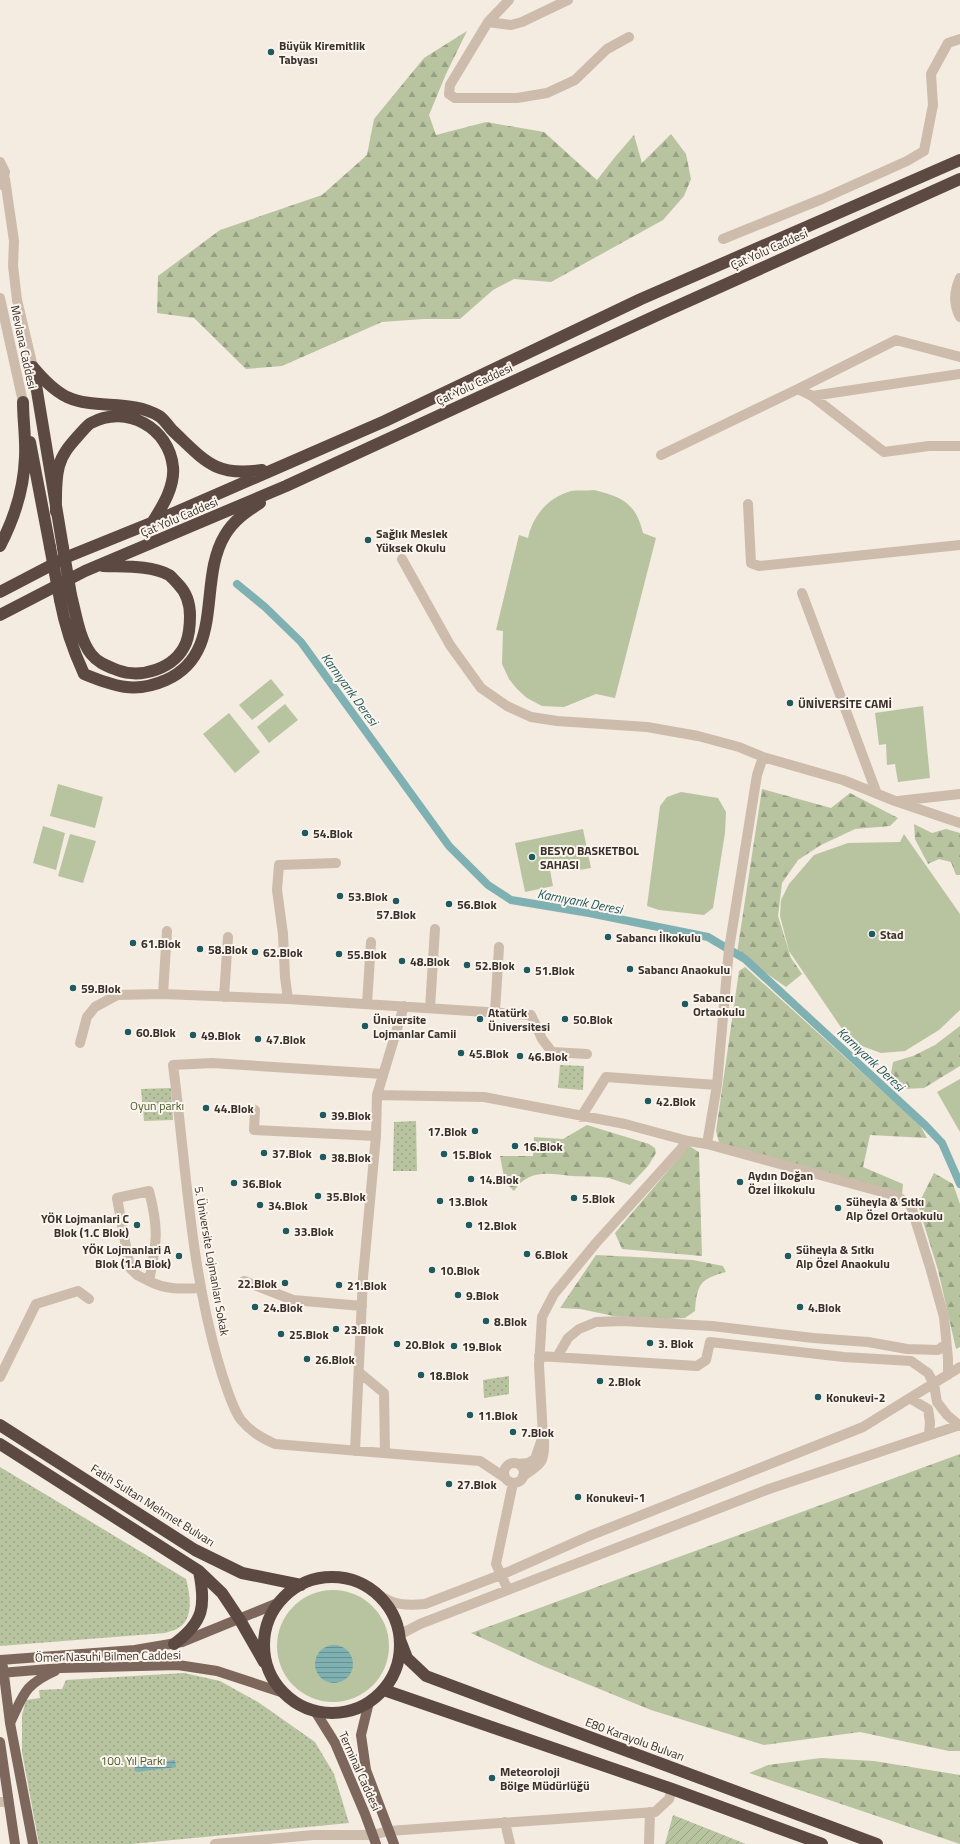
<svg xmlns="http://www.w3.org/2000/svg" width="960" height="1844" font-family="'Titillium Web',sans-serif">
  <defs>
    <pattern id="forest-firs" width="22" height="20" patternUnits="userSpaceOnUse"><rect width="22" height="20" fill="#b8c4a0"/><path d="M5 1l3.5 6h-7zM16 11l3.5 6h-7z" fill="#97a083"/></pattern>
    <pattern id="park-dots" width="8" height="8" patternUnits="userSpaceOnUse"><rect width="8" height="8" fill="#b8c4a0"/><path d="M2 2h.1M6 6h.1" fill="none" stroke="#97a083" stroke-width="1.8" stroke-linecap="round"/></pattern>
    <pattern id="garden-furrows" width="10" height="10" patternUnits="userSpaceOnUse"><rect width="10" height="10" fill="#b8c4a0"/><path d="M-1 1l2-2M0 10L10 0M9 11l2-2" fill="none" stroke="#97a083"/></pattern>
    <pattern id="water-rules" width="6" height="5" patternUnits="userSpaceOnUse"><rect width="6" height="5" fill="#7fb0b2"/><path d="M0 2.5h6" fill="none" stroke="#699091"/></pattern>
  </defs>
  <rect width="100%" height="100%" fill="#f4ebe1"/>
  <path fill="#b8c4a0" d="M594 490C622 497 636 503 643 533L656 538 615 698 596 694 564 707 542 706 527 698 517 689 509 679 502 664 503 631 496 630 519 535 528 538C533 515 548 498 571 491 578 490 587 491 594 490Z
    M271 679 284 695 252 720 239 705Z
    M285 704 298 720 269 743 257 727Z
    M923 706 930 778 898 782 895 764 887 765 886 744 879 745 875 713Z
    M229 713 260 752 235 773 203 734Z
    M58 784 103 797 95 828 50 816Z
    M681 792 718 798 726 812 725 833 713 908 704 915 659 910 647 906 660 806 667 797Z
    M43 826 65 833 56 870 33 863Z
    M583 829 591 868 573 871 571 865 550 870 553 886 525 892 515 843Z
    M70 834 96 841 83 883 58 876Z
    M904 834 960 914V1010L939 1030 905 1051 881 1053 851 1042 789 951 780 916 781 900 789 884 814 855 848 843 900 842Z
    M960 1079V1132L937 1092Z
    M277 1646a56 56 0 1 1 112 0a56 56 0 1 1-112 0Z"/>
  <path fill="url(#forest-firs)" d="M467 31 446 74 429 115 436 135 486 122 544 132 597 180 615 157 634 135 642 163 671 134 686 154 691 179 684 196 663 220 551 282 514 279 493 290 460 319H423L382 322 282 366 246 369 194 318 157 313 158 276 220 230 322 195 367 155 374 119 424 58Z
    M762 789 831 808 850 793 898 818 890 826 855 829 821 845 798 860 782 883 778 916 791 958 802 974 786 987 737 953Z
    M914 824 932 833 946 829 960 833V875H956L951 862 939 859 928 864 915 839Z
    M745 967 920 1125 927 1138 870 1135 863 1167 903 1184 902 1196 720 1146 716 1131 739 971Z
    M960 1026V1066L924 1088 903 1089 891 1074 893 1062 913 1056 935 1045Z
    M587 1125 649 1144 655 1148 656 1153 648 1166 630 1185C623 1183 616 1180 609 1178 597 1176 584 1177 572 1176 549 1173 528 1169 514 1191L505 1182 500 1156H533L534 1137 563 1139Z
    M689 1146 699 1152 702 1256 622 1249 615 1233Z
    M934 1173 953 1184 960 1204V1347L956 1349 938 1270 918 1205Z
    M596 1255 693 1260 723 1266 726 1272C700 1279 697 1284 695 1311L685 1318 667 1319 614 1316 580 1309 560 1308Z
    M960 1454V1751H949L860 1732 764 1745 651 1710 543 1666 471 1633Z
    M821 1758 874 1761 960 1775V1844L749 1773 768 1765Z"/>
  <path fill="url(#park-dots)" d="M560 1065 584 1066 583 1090 558 1088Z
    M171 1088 173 1120 144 1121 141 1089Z
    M416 1121 417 1171H393L394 1122Z
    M509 1376V1394L484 1398 483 1380Z
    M0 1467 186 1579C190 1593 194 1617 180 1627 176 1630 170 1631 165 1633L0 1646Z
    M184 1673 220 1681 258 1702 315 1742 334 1774 349 1823 131 1844H39L22 1752V1715L26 1700 40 1698 39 1690 62 1689 66 1680Z"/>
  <path fill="url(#garden-furrows)" d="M673 1815 746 1844H665Z"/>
  <path fill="url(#water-rules)" d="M315 1664a19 19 0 1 1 38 0a19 19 0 1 1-38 0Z
    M175 1760 176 1767 137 1772 134 1770 136 1765Z"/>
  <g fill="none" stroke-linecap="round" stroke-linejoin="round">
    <path stroke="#7fb0b2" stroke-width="8" d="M237 584 265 607 301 642 449 846 488 885 511 900 589 913 708 937 745 959 925 1125 942 1143 960 1184"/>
    <path stroke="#cdbbac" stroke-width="10" d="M509 0 488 22 450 85 449 94 455 98H517L547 93 575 80 607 49 629 37
      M488 22 511 25 522 22 568 0
      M0 162 5 172 2 185
      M5 179 14 241 13 266 17 300 33 367
      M723 239 822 199 907 161 924 151 933 105 931 74 948 43 960 39
      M960 278C954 292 953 303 960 317
      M0 298 23 402
      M960 357 896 340 798 389 812 396 884 452 929 446H960
      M812 396 960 374
      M661 455 798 389
      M748 504 751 563 759 566 960 545
      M402 559 450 645 481 688 507 706 531 717 557 721 647 727 698 736 739 747 763 757 843 780 895 801 960 823
      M802 593 877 794
      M898 801 960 794
      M336 863 279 865 277 890 283 934 285 977 288 999 531 1015 542 1039 552 1052 587 1054
      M163 994 167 931
      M224 997 228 937
      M367 1004 371 942
      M430 1008 435 929
      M495 1012 499 947
      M80 1043 87 1017 95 1007 117 995 163 994 288 999
      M383 1074 212 1063 173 1065C186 1164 190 1265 218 1361 222 1375 233 1410 241 1420 251 1432 262 1438 275 1444L480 1461 504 1477
      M377 1095 484 1097 625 1124 688 1141 707 1144 897 1196 911 1206 930 1267 944 1317 948 1359V1375
      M255 1110 254 1130 376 1136
      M581 1117 606 1077 717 1085
      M707 1144 717 1085 729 949 757 775 763 757
      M149 1281 137 1275 130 1268 117 1198 149 1191C159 1229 157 1242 149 1281 166 1290 182 1289 201 1288
      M244 1281 293 1300 362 1306
      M539 1356 697 1366 706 1360 710 1342 844 1357 911 1361 928 1373 934 1384 937 1402 947 1415 960 1426
      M557 1357 568 1338 579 1329 596 1322 623 1321 712 1326 813 1338 868 1342 907 1349 938 1350 946 1344
      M360 1373 384 1393 385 1452
      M0 1377 36 1304 78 1291 89 1299
      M911 1399 928 1409 930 1422 929 1435
      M355 1451 363 1277 376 1136 377 1095 404 1006
      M504 1473a10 10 0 1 1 20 0a10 10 0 1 1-20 0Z
      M518 1464 528 1463 535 1459 543 1436 539 1365 542 1317 554 1294 596 1243 688 1141
      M523 1476C541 1464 545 1463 544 1440
      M508 1590 496 1564 513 1483
      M378 1594C393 1605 406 1606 425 1604L508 1572 589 1536 863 1427 960 1367
      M399 1635 420 1624 769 1489 960 1425
      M0 1802H8
      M505 1822 510 1844
      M215 1844 313 1835H372L389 1831 655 1812 669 1799 672 1789
      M649 1844 650 1812"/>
    <path stroke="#7d675c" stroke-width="10" d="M0 1660 135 1650 182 1642 278 1603
      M3 1667 10 1723 33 1844
      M0 1673 61 1668 178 1665 217 1671 284 1693
      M369 1702 361 1735 366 1770 394 1844
      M315 1711 335 1743 365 1814 376 1844
      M10 1723C24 1694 24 1685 55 1671
      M0 1742 15 1844"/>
    <path stroke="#5c4a42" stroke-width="12" d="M33 367C43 379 53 390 67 397 96 410 131 399 159 416 164 419 169 427 173 431 205 461 215 477 262 470
      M33 367 63 548
      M30 442 50 547
      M56 512C56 497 55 481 59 466 62 454 70 445 78 436 82 432 87 425 91 423 127 404 169 428 173 467 175 487 162 507 152 523
      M0 546C14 519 24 487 25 457 26 439 23 420 23 402
      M0 592 67 557 151 523 385 421 641 299 960 160
      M71 595C76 614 79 638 91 654 98 663 107 666 117 670 141 679 175 669 186 643 189 635 190 625 190 616 190 604 187 593 178 584 175 581 172 577 169 575 150 565 124 567 103 566
      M60 600C65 627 72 648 84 674 113 686 135 694 166 680 226 653 197 581 225 535 234 520 246 512 260 503
      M0 615 85 571 286 486 664 312 960 179
      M0 1425 195 1550 242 1573 301 1585
      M0 1444 199 1571 222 1593 240 1620 264 1662
      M264 1645a68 68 0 1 1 136 0a68 68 0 1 1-136 0Z
      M400 1640 407 1658 426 1676 877 1844
      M174 1644C204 1622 206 1606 199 1571
      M384 1690 672 1789 822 1844"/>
    <path stroke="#5c4a42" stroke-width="12" d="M50 547 60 600
      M63 548 71 595"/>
  </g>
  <g fill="#1f5a5e" stroke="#fbf5ee" stroke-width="1.5">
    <circle cx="271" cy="52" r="4"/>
    <circle cx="368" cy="540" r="4"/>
    <circle cx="790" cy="703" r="4"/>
    <circle cx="305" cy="833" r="4"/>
    <circle cx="532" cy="857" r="4"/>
    <circle cx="340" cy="896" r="4"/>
    <circle cx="396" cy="901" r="4"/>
    <circle cx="449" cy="904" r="4"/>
    <circle cx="872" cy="934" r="4"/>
    <circle cx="608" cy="937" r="4"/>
    <circle cx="133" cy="943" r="4"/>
    <circle cx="200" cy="949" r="4"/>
    <circle cx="255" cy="952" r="4"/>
    <circle cx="339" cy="954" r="4"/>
    <circle cx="402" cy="961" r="4"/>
    <circle cx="467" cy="965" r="4"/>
    <circle cx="630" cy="969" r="4"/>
    <circle cx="527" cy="970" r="4"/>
    <circle cx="73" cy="988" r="4"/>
    <circle cx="685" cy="1004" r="4"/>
    <circle cx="480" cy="1019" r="4"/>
    <circle cx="565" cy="1019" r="4"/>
    <circle cx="365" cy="1026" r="4"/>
    <circle cx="128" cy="1032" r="4"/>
    <circle cx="193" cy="1035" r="4"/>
    <circle cx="258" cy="1039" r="4"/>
    <circle cx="461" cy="1053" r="4"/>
    <circle cx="520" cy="1056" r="4"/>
    <circle cx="648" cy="1101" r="4"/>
    <circle cx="206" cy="1108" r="4"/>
    <circle cx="323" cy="1115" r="4"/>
    <circle cx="475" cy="1131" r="4"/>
    <circle cx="515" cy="1146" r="4"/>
    <circle cx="264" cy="1153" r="4"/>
    <circle cx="444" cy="1154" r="4"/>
    <circle cx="323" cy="1157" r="4"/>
    <circle cx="471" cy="1179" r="4"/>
    <circle cx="740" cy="1182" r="4"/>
    <circle cx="234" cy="1183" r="4"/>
    <circle cx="318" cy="1196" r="4"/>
    <circle cx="574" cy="1198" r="4"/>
    <circle cx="440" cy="1201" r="4"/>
    <circle cx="260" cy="1205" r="4"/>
    <circle cx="838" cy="1208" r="4"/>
    <circle cx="137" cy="1225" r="4"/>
    <circle cx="469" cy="1225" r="4"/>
    <circle cx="286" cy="1231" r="4"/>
    <circle cx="527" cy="1254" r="4"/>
    <circle cx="179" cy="1256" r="4"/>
    <circle cx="788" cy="1256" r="4"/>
    <circle cx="432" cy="1270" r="4"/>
    <circle cx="285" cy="1283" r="4"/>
    <circle cx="339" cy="1285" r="4"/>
    <circle cx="458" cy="1295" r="4"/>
    <circle cx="255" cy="1307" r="4"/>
    <circle cx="800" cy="1307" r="4"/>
    <circle cx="486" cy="1321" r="4"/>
    <circle cx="336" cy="1329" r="4"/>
    <circle cx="281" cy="1334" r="4"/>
    <circle cx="650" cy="1343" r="4"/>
    <circle cx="397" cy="1344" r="4"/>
    <circle cx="454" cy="1346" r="4"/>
    <circle cx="307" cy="1359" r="4"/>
    <circle cx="421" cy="1375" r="4"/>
    <circle cx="600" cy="1381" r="4"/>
    <circle cx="818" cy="1397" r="4"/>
    <circle cx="470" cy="1415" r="4"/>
    <circle cx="513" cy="1432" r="4"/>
    <circle cx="449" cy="1484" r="4"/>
    <circle cx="578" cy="1497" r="4"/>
    <circle cx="492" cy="1778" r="4"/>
  </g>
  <g text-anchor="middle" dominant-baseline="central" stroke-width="4" stroke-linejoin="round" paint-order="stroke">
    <g font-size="12" font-weight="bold" fill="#3b302b" stroke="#fbf5ee" text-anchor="start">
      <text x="279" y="45">Büyük Kiremitlik<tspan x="279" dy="14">Tabyası</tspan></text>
      <text x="376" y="533">Sağlık Meslek<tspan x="376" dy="14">Yüksek Okulu</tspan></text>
      <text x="798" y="703">ÜNİVERSİTE CAMİ</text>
      <text x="313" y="833">54.Blok</text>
      <text x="540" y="850">BESYO BASKETBOL<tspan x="540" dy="14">SAHASI</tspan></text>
      <text x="348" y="896">53.Blok</text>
      <text x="457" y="904">56.Blok</text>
      <text x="396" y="914" text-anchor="middle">57.Blok</text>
      <text x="880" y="934">Stad</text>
      <text x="616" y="937">Sabancı İlkokulu</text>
      <text x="141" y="943">61.Blok</text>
      <text x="208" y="949">58.Blok</text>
      <text x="263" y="952">62.Blok</text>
      <text x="347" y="954">55.Blok</text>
      <text x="410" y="961">48.Blok</text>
      <text x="475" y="965">52.Blok</text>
      <text x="638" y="969">Sabancı Anaokulu</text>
      <text x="535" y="970">51.Blok</text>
      <text x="81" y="988">59.Blok</text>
      <text x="693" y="997">Sabancı<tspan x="693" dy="14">Ortaokulu</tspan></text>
      <text x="488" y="1012">Atatürk<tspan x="488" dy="14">Üniversitesi</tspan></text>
      <text x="373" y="1019">Üniversite<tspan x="373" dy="14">Lojmanlar Camii</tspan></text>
      <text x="573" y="1019">50.Blok</text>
      <text x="136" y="1032">60.Blok</text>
      <text x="201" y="1035">49.Blok</text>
      <text x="266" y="1039">47.Blok</text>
      <text x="469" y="1053">45.Blok</text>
      <text x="528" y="1056">46.Blok</text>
      <text x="656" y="1101">42.Blok</text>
      <text x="214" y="1108">44.Blok</text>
      <text x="331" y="1115">39.Blok</text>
      <text x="467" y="1131" text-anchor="end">17.Blok</text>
      <text x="523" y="1146">16.Blok</text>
      <text x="272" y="1153">37.Blok</text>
      <text x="452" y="1154">15.Blok</text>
      <text x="331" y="1157">38.Blok</text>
      <text x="748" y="1175">Aydın Doğan<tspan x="748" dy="14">Özel İlkokulu</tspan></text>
      <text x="479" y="1179">14.Blok</text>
      <text x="242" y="1183">36.Blok</text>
      <text x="326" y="1196">35.Blok</text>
      <text x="582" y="1198">5.Blok</text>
      <text x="448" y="1201">13.Blok</text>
      <text x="846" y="1201">Süheyla &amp; Sıtkı<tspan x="846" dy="14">Alp Özel Ortaokulu</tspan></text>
      <text x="268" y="1205">34.Blok</text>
      <text x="129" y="1218" text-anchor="end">YÖK Lojmanlari C<tspan x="129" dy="14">Blok (1.C Blok)</tspan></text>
      <text x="477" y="1225">12.Blok</text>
      <text x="294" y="1231">33.Blok</text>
      <text x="171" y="1249" text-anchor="end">YÖK Lojmanlari A<tspan x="171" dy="14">Blok (1.A Blok)</tspan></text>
      <text x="796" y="1249">Süheyla &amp; Sıtkı<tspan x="796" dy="14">Alp Özel Anaokulu</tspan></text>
      <text x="535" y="1254">6.Blok</text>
      <text x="440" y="1270">10.Blok</text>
      <text x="277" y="1283" text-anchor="end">22.Blok</text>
      <text x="347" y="1285">21.Blok</text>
      <text x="466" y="1295">9.Blok</text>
      <text x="263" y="1307">24.Blok</text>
      <text x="808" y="1307">4.Blok</text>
      <text x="494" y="1321">8.Blok</text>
      <text x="344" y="1329">23.Blok</text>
      <text x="289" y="1334">25.Blok</text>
      <text x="658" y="1343">3. Blok</text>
      <text x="405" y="1344">20.Blok</text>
      <text x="462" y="1346">19.Blok</text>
      <text x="315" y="1359">26.Blok</text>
      <text x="429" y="1375">18.Blok</text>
      <text x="608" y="1381">2.Blok</text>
      <text x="826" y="1397">Konukevi-2</text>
      <text x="478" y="1415">11.Blok</text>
      <text x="521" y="1432">7.Blok</text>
      <text x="457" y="1484">27.Blok</text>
      <text x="586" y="1497">Konukevi-1</text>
      <text x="500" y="1771">Meteoroloji<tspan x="500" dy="14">Bölge Müdürlüğü</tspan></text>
    </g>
    <g font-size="12" fill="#3b302b" stroke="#fbf5ee">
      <text transform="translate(769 249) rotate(-24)">Çat Yolu Caddesi</text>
      <text transform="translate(24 347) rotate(78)">Mevlana Caddesi</text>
      <text transform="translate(474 384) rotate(-25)">Çat Yolu Caddesi</text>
      <text transform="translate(179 517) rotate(-23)">Çat Yolu Caddesi</text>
      <text transform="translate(212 1261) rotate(80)">5. Üniversite Lojmanları Sokak</text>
      <text transform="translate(153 1505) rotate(32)">Fatih Sultan Mehmet Bulvarı</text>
      <text transform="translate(108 1656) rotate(-1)">Ömer Nasuhi Bilmen Caddesi</text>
      <text transform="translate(635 1739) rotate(20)">E80 Karayolu Bulvarı</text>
      <text transform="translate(360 1771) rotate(66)">Terminal Caddesi</text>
    </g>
    <g font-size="12" fill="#4a5a2e" stroke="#fbf5ee">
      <text x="157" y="1105">Oyun parkı</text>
      <text x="133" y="1760">100. Yıl Parkı</text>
    </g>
    <g font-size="13" font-style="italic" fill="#1f5a5e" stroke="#fbf5ee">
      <text transform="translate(350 689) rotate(54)">Karnıyarık Deresi</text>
      <text transform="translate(580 901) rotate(11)">Karnıyarık Deresi</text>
      <text transform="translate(871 1059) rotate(43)">Karnıyarık Deresi</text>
    </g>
  </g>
</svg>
